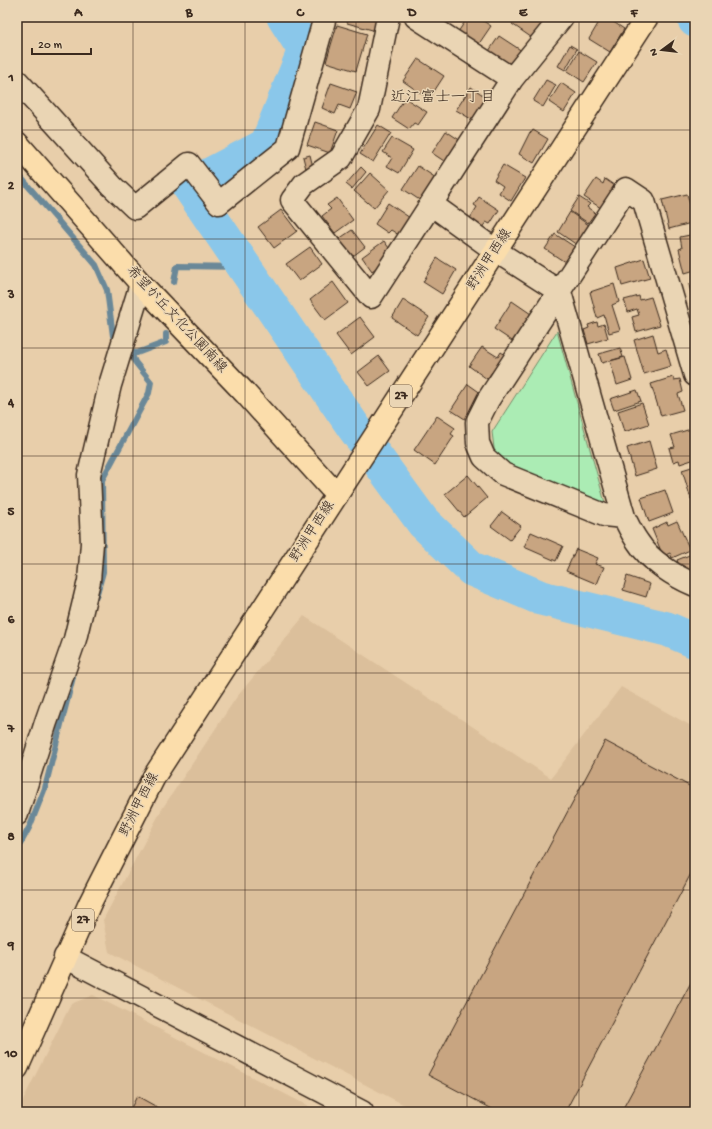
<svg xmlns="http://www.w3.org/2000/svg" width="712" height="1129" font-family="'Gochi Hand','Klee One',sans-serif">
  <rect width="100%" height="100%" fill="#e8ceaa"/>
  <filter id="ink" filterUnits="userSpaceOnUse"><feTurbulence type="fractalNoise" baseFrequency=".025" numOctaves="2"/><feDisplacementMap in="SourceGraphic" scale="8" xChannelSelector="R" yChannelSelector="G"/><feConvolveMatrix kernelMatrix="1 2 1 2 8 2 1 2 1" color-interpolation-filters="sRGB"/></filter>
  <g filter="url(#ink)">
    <path fill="#dbbf9b" d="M304 616 551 778 621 687 695 728V1112H418L109 952 103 920 162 809 236 698Z
      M93 995 320 1112H17L71 1004Z"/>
    <path fill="#abecb4" stroke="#738b69" d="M557 331 607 510 546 490 495 456 492 432Z"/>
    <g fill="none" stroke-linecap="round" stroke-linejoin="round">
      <path stroke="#6a8898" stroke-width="6" d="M17 173 96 265 107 290 113 336
        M174 282 177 266 244 267
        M129 352 137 353 166 342V334
        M96 597 103 572 102 480 149 393 151 382 135 362 131 353
        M17 850 30 826 45 788 73 677"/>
      <path stroke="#8ac7ea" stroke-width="35" d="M284 17 305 50 267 145 189 186 353 426 423 522 472 569 541 598 667 629 695 641
        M694 17 695 20"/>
    </g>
    <path fill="#c8a581" stroke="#3b2a1e" d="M349 17H380L376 31 347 23Z
      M468 17H477L491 26 474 51 454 38Z
      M517 17H545L552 22 538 42 512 24Z
      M602 17H606L624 29 610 52 589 39Z
      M337 25 367 34 356 71 326 62Z
      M499 36 522 51 508 72 485 57Z
      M570 45 577 49 565 70 558 66Z
      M579 51 597 62 584 82 567 71Z
      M418 59 444 76 429 99 403 81Z
      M546 80 556 85 543 107 533 101Z
      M331 83 357 92 350 109 339 105 335 114 322 108Z
      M561 83 576 93 564 112 549 102Z
      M471 87 495 103 481 125 456 110Z
      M405 98 427 112 418 125 414 123 409 129 392 118Z
      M315 122 338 130 330 153 307 145Z
      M378 125 391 133 373 162 360 154Z
      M533 130 548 139 534 163 519 154 530 132 531 133Z
      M446 131 467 145 453 167 432 153Z
      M392 138 413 150 399 173 387 166 392 158 383 152Z
      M310 155 313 167 306 169 303 157Z
      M503 165 525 178 511 201 499 193 503 186 494 180Z
      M418 166 442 182 427 205 403 189Z
      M361 167 366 172 352 189 346 184Z
      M370 173 389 190 374 208 354 191Z
      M596 179 603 184 605 179 621 190 607 212 584 197Z
      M687 194 695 222 669 229 662 200Z
      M479 197 499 210 490 224 486 222 482 228 469 220 477 207 474 205Z
      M579 197 590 204 587 207 595 213 588 223 570 211Z
      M337 198 353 220 335 233 322 216 331 209 327 205Z
      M388 203 416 222 405 239 391 230 388 233 375 224Z
      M281 210 297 231 274 248 258 227Z
      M570 212 596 230 577 245 558 232Z
      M352 230 365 247 349 259 336 241Z
      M555 234 584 253 574 268 545 249Z
      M695 234V270L685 273 679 249 682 248 680 237Z
      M384 241 394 255 372 271 362 257Z
      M310 247 322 264 299 281 286 264Z
      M437 258 456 270 442 294 423 282Z
      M644 259 650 278 622 286 617 268Z
      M333 282 348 303 325 320 310 300Z
      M695 283V309L689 285Z
      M614 284 619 302 612 305 620 330 609 333 604 315 597 318 590 292Z
      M639 296 640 300 651 297 660 325 636 332 632 317 639 315 637 309 628 312 624 300Z
      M403 300 429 317 417 335 392 318Z
      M512 301 531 314 523 326 521 347 494 329Z
      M360 317 375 337 351 355 336 335Z
      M597 322 598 326 604 324 608 338 588 344 584 330 589 328 588 325Z
      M653 334 658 352 666 349 671 366 644 374 634 340Z
      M482 347 498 357 501 352 516 362 504 379 492 372 487 379 469 366Z
      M620 348 623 357 602 363 599 354Z
      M379 356 390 371 369 386 358 372Z
      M625 357 632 380 617 385 610 361Z
      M673 377 674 380 680 379 683 392 678 394 683 410 661 416 651 384Z
      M468 384 485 396 468 421 451 410Z
      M637 390 641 401 614 410 610 399Z
      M642 403 649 424 624 432 618 411Z
      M437 416 455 428 451 434 454 436 435 465 414 450Z
      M691 429 695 443V459L680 464 679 460 673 462 669 448 675 447 671 435Z
      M649 441 657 469 635 476 627 448Z
      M695 466V498L691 499 682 470Z
      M468 475 487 498 464 517 445 494Z
      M665 490 673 513 649 522 641 498Z
      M502 512 521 526 510 540 491 526Z
      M677 521 690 550 672 558 670 553 663 556 652 529 667 522 668 525Z
      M531 532 563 546 556 561 524 547Z
      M576 549 598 558 595 564 604 567 597 584 566 571Z
      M692 554 695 563V580L683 576 677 560Z
      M627 576 650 584 646 597 623 590Z
      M605 741 695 789V866L565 1112H498L428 1075Z
      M695 975V1112H621Z
      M137 1096 166 1112H129Z"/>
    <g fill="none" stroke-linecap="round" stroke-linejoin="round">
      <defs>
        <path id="minor" d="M388 17 369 109 341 158 304 184 292 200 371 297 512 79 562 17
          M416 17 512 79
          M17 81 112 186 135 208 189 164 219 203 288 148 325 17
          M431 204 496 251 560 292 624 517C628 525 632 534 638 542 650 561 674 576 695 585
          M624 517 604 515 503 474 484 457 478 443 477 422 488 400 626 189 644 201 695 375
          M17 814 46 722 75 639 89 581 92 543 89 475 110 385 141 284
          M65 957 362 1112"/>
        <path id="major" d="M17 143 141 284 245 393 337 495
          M17 1068 90 903 155 775 647 17"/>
      </defs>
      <use href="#minor" stroke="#3b2a1e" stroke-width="25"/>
      <use href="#major" stroke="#3b2a1e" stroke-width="25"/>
      <use href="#minor" stroke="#ead5b4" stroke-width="22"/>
      <use href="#major" stroke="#fbddab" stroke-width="22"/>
    </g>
  </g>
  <path fill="none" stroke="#3b2a1e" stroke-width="1" stroke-opacity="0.55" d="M133 17V1112M245 17V1112M356 17V1112M467 17V1112M579 17V1112M17 130H695M17 239H695M17 348H695M17 456H695M17 564H695M17 673H695M17 782H695M17 890H695M17 998H695"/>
  <g text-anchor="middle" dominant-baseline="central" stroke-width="3" stroke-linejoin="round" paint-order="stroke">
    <g fill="#ead5b4" stroke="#705d4b" stroke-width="1">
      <rect x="390" y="385" width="22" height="22" rx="3"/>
      <rect x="72" y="909" width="22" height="22" rx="3"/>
    </g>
    <g font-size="13" font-weight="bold" fill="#3b2a1e">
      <text x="401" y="396">27</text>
      <text x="83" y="920">27</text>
    </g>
    <g font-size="14" fill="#3b2a1e" stroke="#ead5b4">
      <text transform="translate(490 260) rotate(-57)">野洲甲西線</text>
      <text transform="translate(176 320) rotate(47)">希望が丘文化公園南線</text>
      <text transform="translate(313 532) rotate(-57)">野洲甲西線</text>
      <text transform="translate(140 805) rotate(-63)">野洲甲西線</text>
    </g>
    <g font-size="15" fill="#3b2a1e" stroke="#ead5b4">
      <text x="443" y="98">近江富士一丁目</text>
    </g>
  </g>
  <rect width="712" height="1129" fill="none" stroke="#ead5b4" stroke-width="44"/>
  <g transform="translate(662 50) rotate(255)" stroke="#ead5b4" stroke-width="3" paint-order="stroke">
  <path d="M0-3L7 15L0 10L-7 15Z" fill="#3b2a1e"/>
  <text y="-6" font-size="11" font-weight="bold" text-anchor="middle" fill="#3b2a1e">N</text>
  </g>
  <path d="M32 48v6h59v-6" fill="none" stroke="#3b2a1e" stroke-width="2"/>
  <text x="38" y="48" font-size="12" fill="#3b2a1e" stroke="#ead5b4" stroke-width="3" paint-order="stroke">20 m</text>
  <rect x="22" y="22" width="668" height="1085" fill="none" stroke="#3b2a1e" stroke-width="1.5"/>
  <g font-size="13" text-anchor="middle" font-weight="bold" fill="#3b2a1e">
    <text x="78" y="16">A</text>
    <text x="189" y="16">B</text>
    <text x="300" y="16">C</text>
    <text x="412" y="16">D</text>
    <text x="523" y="16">E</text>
    <text x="634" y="16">F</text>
    <text x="11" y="81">1</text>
    <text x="11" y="189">2</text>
    <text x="11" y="298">3</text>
    <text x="11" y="406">4</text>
    <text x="11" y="515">5</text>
    <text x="11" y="623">6</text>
    <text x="11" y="732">7</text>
    <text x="11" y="840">8</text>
    <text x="11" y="949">9</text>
    <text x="11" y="1057">10</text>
  </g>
</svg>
